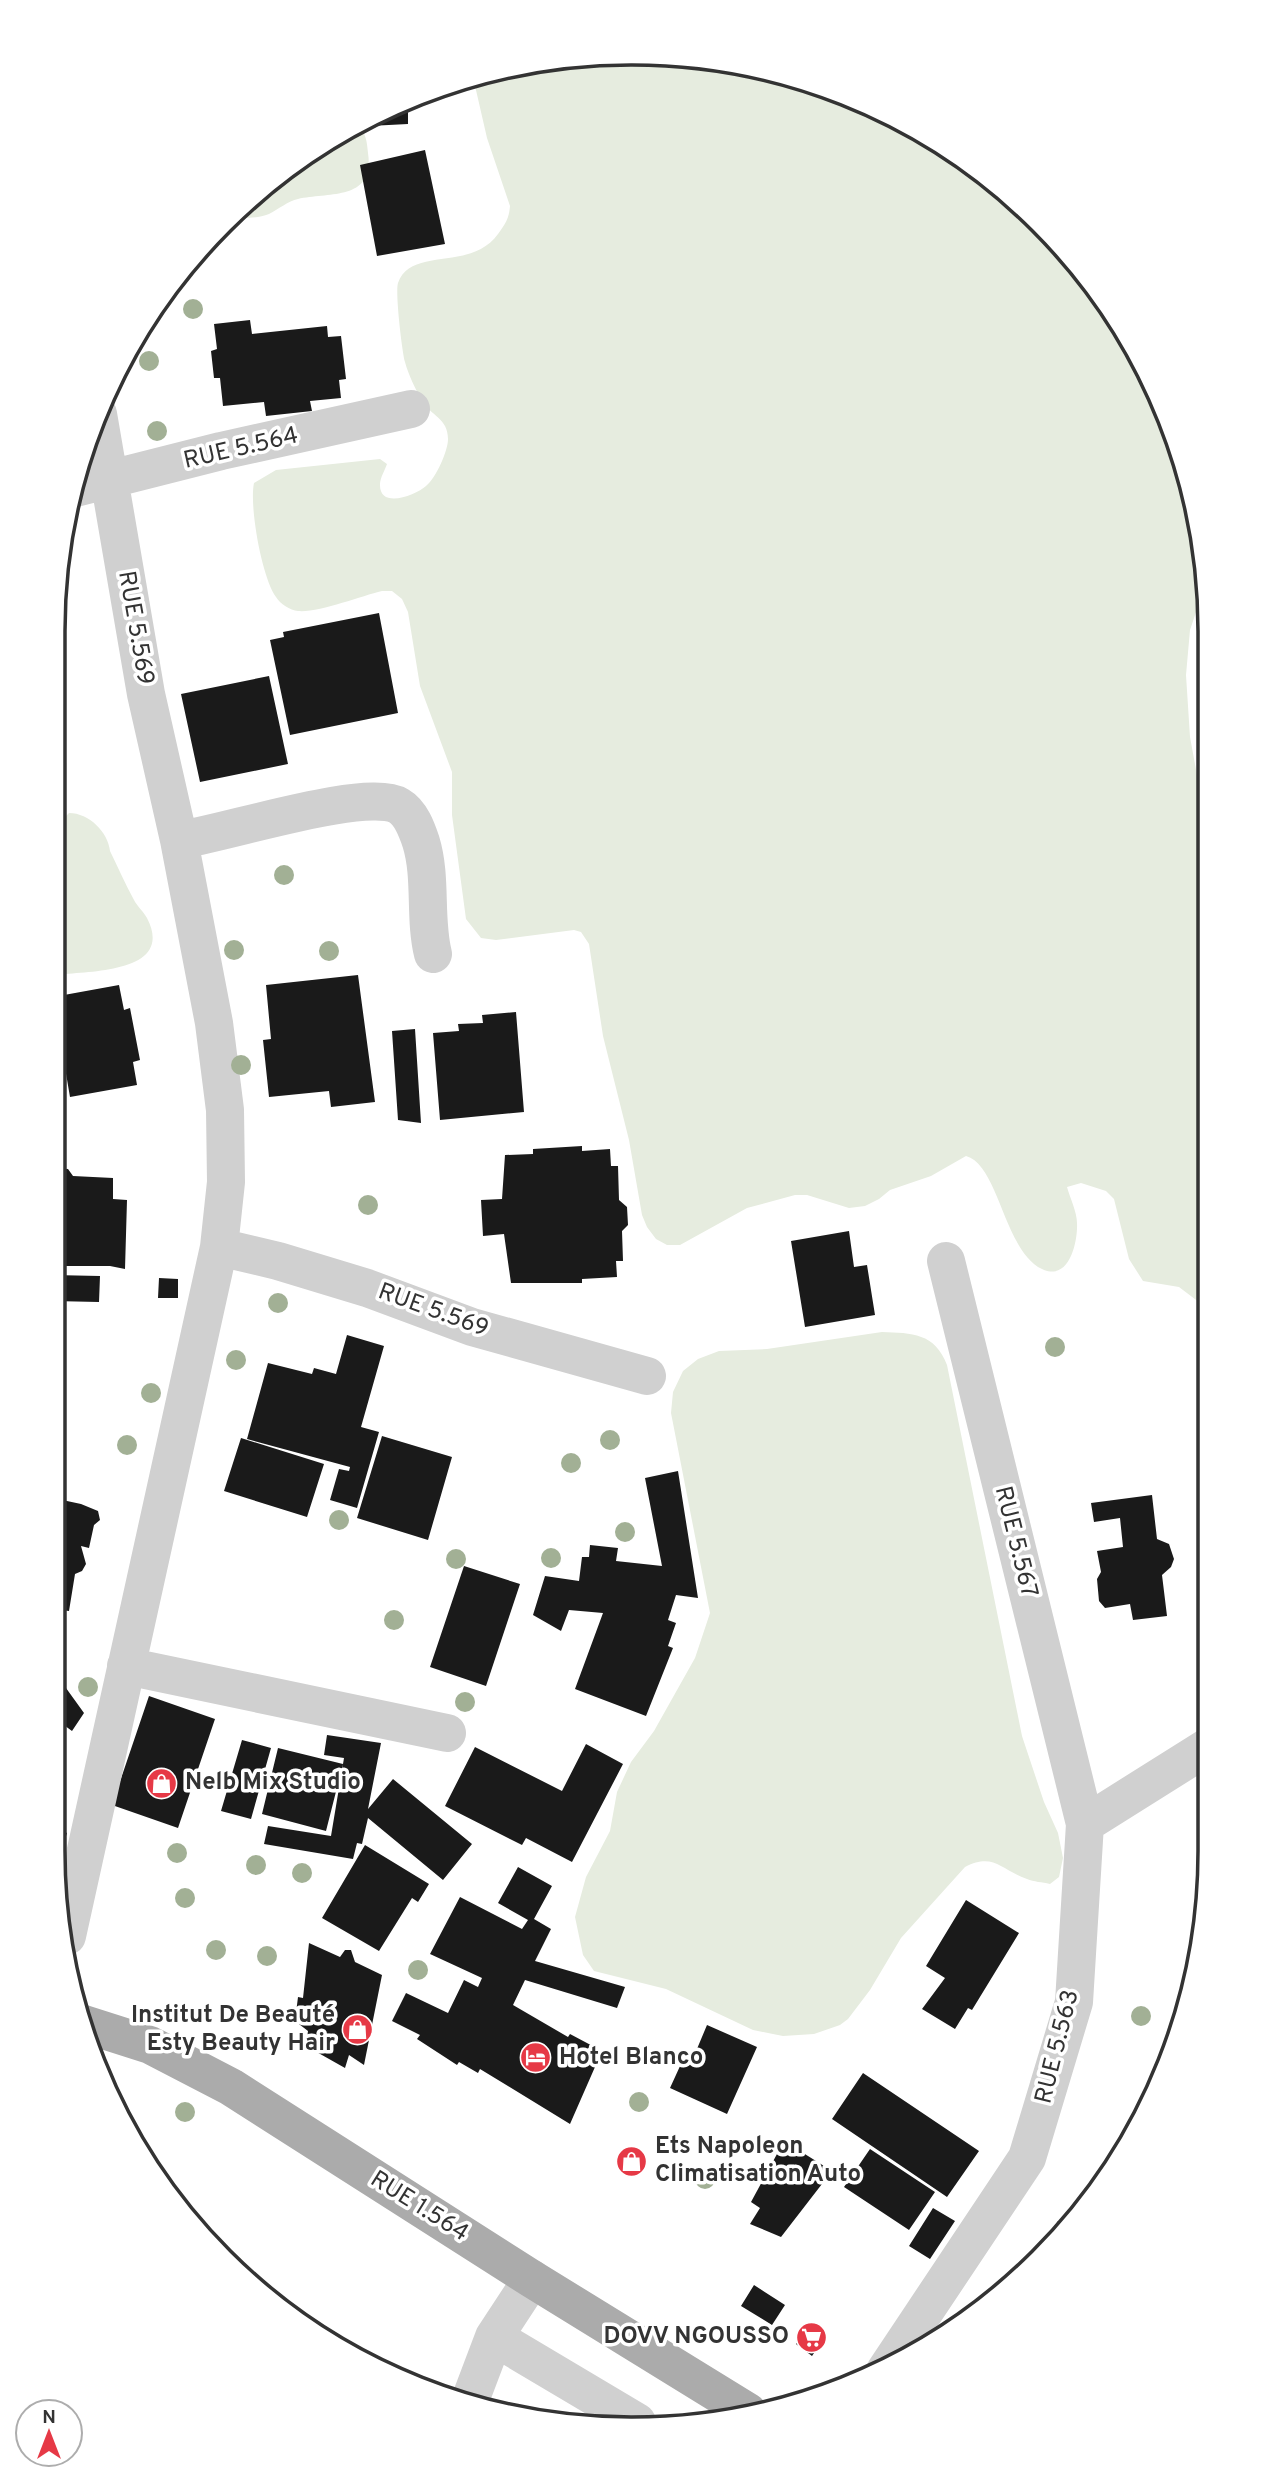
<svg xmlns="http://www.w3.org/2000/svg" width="1263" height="2482" font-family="Overpass,sans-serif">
  <rect width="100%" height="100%" fill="#fff"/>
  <path fill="#e6ecdf" d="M669 54 781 72 887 112 1013 196 1091 279 1167 410 1205 556 1206 582 1190 630 1186 675 1190 737 1206 824V865L1202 901 1207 918 1208 1309 1179 1287 1143 1281 1129 1259 1114 1199 1106 1191 1081 1183 1067 1187C1070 1198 1077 1212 1077 1223 1078 1242 1069 1282 1042 1269 1004 1251 999 1165 966 1156L931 1176 890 1190 879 1199 865 1206 849 1208 807 1195H795L747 1208 680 1245H667L656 1239 647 1227 642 1215 629 1140 603 1036 589 944 581 932 574 930 496 940 481 938 466 919 452 815V772L420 686 408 612 402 599 392 591H382C361 596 318 613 298 611 290 610 280 604 276 597 262 578 249 506 254 483L276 470 380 459 387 464C385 470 380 478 380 484 379 510 416 495 426 486 436 478 448 451 448 439 448 418 431 416 422 401 416 390 408 374 405 362 402 351 395 292 398 283 411 246 471 272 498 234 505 224 509 219 510 206L487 138 473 77 556 58Z
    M356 124C366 131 367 142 368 153 375 201 330 192 298 199 288 201 279 209 269 214 257 219 244 218 231 216L249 196 342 130Z
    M69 813C89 813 108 832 110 851 118 867 125 884 134 900 137 906 143 911 147 918 176 974 86 971 53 975V830Z
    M882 1332C912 1333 935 1333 947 1365L1022 1736 1044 1802 1058 1833 1063 1858 1059 1877 1050 1884C1042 1882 1034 1882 1027 1879 1001 1870 994 1852 965 1867L901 1938 870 1990 848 2019 840 2025 814 2034 783 2036 753 2030 666 1989 594 1971 583 1955 575 1917 586 1877 610 1831 617 1792 631 1762 654 1731 695 1658 710 1613 671 1413 673 1392 683 1371 698 1359 719 1351 767 1349Z"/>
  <path fill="#1a1a1a" d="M408 100V124L350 127Z
    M425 150 445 244 377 256 360 165Z
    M250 320 252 334 327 326 328 337 341 336 346 379 339 380 341 398 310 401 312 411 266 416 264 402 223 406 220 378H214L211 351 217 349 214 324Z
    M379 613 398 713 290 735 270 640 284 637 283 632Z
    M269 676 288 764 200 782 181 694Z
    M358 975 375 1102 331 1107 329 1091 269 1097 263 1040 271 1039 266 985Z
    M119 985 124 1010 130 1008 140 1060 133 1062 137 1085 70 1097 53 997Z
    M516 1012 524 1112 440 1120 433 1033 459 1031 458 1024 483 1023 482 1015Z
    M415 1029 421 1123 398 1120 392 1031Z
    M582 1146V1151L610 1149 611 1166H618L619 1200 627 1207 628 1225 622 1231 623 1261H616L617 1277 582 1279V1283H511L504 1234 483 1236 481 1200 502 1199 505 1155 533 1154V1149Z
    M55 1168 68 1169 73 1176 113 1178V1199L127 1200 125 1269 110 1266H53V1171Z
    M849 1231 854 1267 867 1265 875 1315 805 1327 791 1241Z
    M53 1275 100 1276 99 1302 53 1301Z
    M159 1278 178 1279V1298H158Z
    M347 1335 384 1346 361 1427 379 1432 357 1508 330 1500 339 1469 349 1471 350 1467 247 1439 268 1363 312 1374 314 1368 336 1374Z
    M382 1436 452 1457 428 1540 357 1518Z
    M241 1438 324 1464 307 1517 224 1491Z
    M678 1471 698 1598 676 1595 668 1620 676 1623 668 1646 673 1648 646 1716 575 1689 603 1613 569 1610 561 1631 533 1615 545 1576 579 1581 582 1557H589L590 1545 618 1548 616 1561 662 1566 645 1478Z
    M1152 1495 1157 1539 1169 1544 1174 1559 1171 1567 1162 1575 1167 1616 1133 1620 1130 1604 1105 1608 1099 1601 1097 1579 1101 1572 1097 1551 1123 1547 1120 1518 1094 1522 1091 1503Z
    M53 1498 81 1504 98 1511 100 1520 94 1525 89 1548 81 1546 86 1564 82 1571 75 1574 69 1611 53 1609Z
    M464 1566 520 1584 486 1686 430 1667Z
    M53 1670 84 1713 72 1731 53 1717Z
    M149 1696 215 1719 178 1828 112 1805Z
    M327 1735 381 1743 368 1809 393 1779 472 1844 443 1880 368 1818 362 1844 357 1843 353 1859 264 1844 268 1826 331 1836 344 1758 324 1755Z
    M242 1740 271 1748 251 1819 221 1811Z
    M586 1744 623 1764 572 1862 526 1838 522 1845 445 1806 475 1747 562 1791Z
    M278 1748 343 1764 326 1831 262 1814Z
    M53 1826 67 1833 56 1869 52 1850Z
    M365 1845 429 1884 418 1902 412 1898 379 1951 322 1918Z
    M518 1867 552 1886 534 1919 551 1929 535 1961 625 1987 617 2008 525 1980 513 2005 568 2037 570 2034 602 2051 570 2124 480 2069 478 2073 459 2062 457 2065 417 2039 420 2035 392 2021 406 1993 448 2013 464 1980 478 1987 482 1978 430 1954 460 1897 522 1929 528 1920 498 1903Z
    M966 1900 1019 1933 972 2010 968 2008 955 2029 922 2009 945 1978 926 1966Z
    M309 1943 340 1957 345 1950H351L355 1962 382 1975 364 2065 349 2055 345 2068 306 2046 308 2031 295 2021 298 1997 303 1998Z
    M707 2025 757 2047 727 2114 670 2088 686 2053 694 2056Z
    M863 2073 979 2151 947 2197 832 2119Z
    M784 2141 832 2171 781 2237 750 2224 760 2208 751 2202Z
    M870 2149 935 2192 909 2230 844 2187Z
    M933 2208 955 2221 930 2259 909 2246Z
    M1058 2221 1065 2226 1041 2260 1023 2273Z
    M754 2285 785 2305 772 2325 741 2306Z
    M810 2327 825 2337 812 2356 796 2344Z"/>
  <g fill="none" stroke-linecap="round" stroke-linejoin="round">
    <path stroke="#d0d0d0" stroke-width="38" d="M71 489 221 451 411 409
      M179 840C223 834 367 787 399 806 411 813 417 830 421 842 432 878 424 918 433 954
      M219 1247 278 1261 367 1288 472 1327 647 1376
      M126 1666 447 1733
      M1085 1824 1209 1746
      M67 1936 219 1247 226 1182 225 1110 214 1023 179 840 146 694 98 414
      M494 2337 637 2422
      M885 2371 1027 2158 1074 2002 1085 1824 946 1261
      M469 2403 494 2337 532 2279"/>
    <path stroke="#ababab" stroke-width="38" d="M81 2023 150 2045 231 2087 532 2279 748 2412"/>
  </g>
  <g fill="#a2b095">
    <circle cx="193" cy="309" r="10"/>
    <circle cx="149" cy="361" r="10"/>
    <circle cx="157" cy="431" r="10"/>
    <circle cx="284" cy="875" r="10"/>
    <circle cx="234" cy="950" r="10"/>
    <circle cx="329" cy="951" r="10"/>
    <circle cx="241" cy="1065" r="10"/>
    <circle cx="368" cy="1205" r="10"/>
    <circle cx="278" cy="1303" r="10"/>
    <circle cx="1055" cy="1347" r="10"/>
    <circle cx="236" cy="1360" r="10"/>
    <circle cx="151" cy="1393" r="10"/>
    <circle cx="610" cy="1440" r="10"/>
    <circle cx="127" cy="1445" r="10"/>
    <circle cx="571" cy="1463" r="10"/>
    <circle cx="339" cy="1520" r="10"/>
    <circle cx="625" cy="1532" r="10"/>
    <circle cx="551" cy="1558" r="10"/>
    <circle cx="456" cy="1559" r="10"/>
    <circle cx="394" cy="1620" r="10"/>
    <circle cx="88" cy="1687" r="10"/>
    <circle cx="465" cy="1702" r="10"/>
    <circle cx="177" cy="1853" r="10"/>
    <circle cx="256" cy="1865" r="10"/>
    <circle cx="302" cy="1873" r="10"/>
    <circle cx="185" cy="1898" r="10"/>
    <circle cx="216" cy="1950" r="10"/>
    <circle cx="267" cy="1956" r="10"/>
    <circle cx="418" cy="1970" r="10"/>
    <circle cx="1141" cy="2016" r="10"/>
    <circle cx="639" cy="2102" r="10"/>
    <circle cx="185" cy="2112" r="10"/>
    <circle cx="705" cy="2179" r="10"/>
  </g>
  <defs>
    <symbol id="shop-disc" viewBox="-11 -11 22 22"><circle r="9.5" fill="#e63946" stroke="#fff"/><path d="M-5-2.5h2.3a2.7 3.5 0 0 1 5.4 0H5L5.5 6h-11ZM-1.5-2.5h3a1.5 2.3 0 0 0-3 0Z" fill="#fff"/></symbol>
    <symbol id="hotel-disc" viewBox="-11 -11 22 22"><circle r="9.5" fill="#e63946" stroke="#fff"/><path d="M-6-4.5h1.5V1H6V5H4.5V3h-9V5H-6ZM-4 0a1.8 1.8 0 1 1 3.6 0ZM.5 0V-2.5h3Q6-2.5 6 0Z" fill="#fff"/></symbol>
    <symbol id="supermarket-disc" viewBox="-11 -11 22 22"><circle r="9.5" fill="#e63946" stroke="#fff"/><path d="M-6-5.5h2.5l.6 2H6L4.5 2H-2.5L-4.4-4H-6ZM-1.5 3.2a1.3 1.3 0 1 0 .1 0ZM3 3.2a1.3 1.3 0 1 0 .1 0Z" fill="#fff"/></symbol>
  </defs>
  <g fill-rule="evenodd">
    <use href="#shop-disc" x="144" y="1766" width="35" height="35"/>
    <use href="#shop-disc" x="340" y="2012" width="35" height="35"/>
    <use href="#hotel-disc" x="518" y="2040" width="35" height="35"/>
    <use href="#shop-disc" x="614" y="2144" width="35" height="35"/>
    <use href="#supermarket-disc" x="794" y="2320" width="35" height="35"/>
  </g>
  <g text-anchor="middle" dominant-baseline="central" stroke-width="7" stroke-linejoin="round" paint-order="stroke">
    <g font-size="24" fill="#333" stroke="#fff">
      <text transform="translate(241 449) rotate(-13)">RUE 5.564</text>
      <text transform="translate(135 628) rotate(80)">RUE 5.569</text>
      <text transform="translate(433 1311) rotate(20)">RUE 5.569</text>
      <text transform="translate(1015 1542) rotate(76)">RUE 5.567</text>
      <text transform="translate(1058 2047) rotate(-76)">RUE 5.563</text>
      <text transform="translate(419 2207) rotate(32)">RUE 1.564</text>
    </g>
    <g font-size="24" font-weight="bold" fill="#333" stroke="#fff" text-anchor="start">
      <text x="185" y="1783">Nelb Mix Studio</text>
      <text x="335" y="2016" text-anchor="end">Institut De Beauté<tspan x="335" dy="28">Esty Beauty Hair</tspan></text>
      <text x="559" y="2058">Hotel Blanco</text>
      <text x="655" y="2147">Ets Napoleon<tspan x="655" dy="28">Climatisation Auto</tspan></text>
      <text x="789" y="2337" text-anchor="end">DOVV NGOUSSO</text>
    </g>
  </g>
  <path d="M0 0H1263V2482H0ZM631 65H632A566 566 0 0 1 1198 631V1851A566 566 0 0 1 632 2417H631A566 566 0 0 1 65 1851V631A566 566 0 0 1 631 65Z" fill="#fff" fill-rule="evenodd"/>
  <path fill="none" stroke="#333" stroke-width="3.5" d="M631 65H632A566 566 0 0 1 1198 631V1851A566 566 0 0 1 632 2417H631A566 566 0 0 1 65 1851V631A566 566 0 0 1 631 65Z"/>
  <g transform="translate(49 2433)"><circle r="33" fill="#ffffff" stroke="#adadad" stroke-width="2"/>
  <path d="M0-5L12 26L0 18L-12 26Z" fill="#e63946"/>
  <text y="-10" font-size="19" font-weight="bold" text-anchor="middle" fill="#333333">N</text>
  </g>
</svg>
